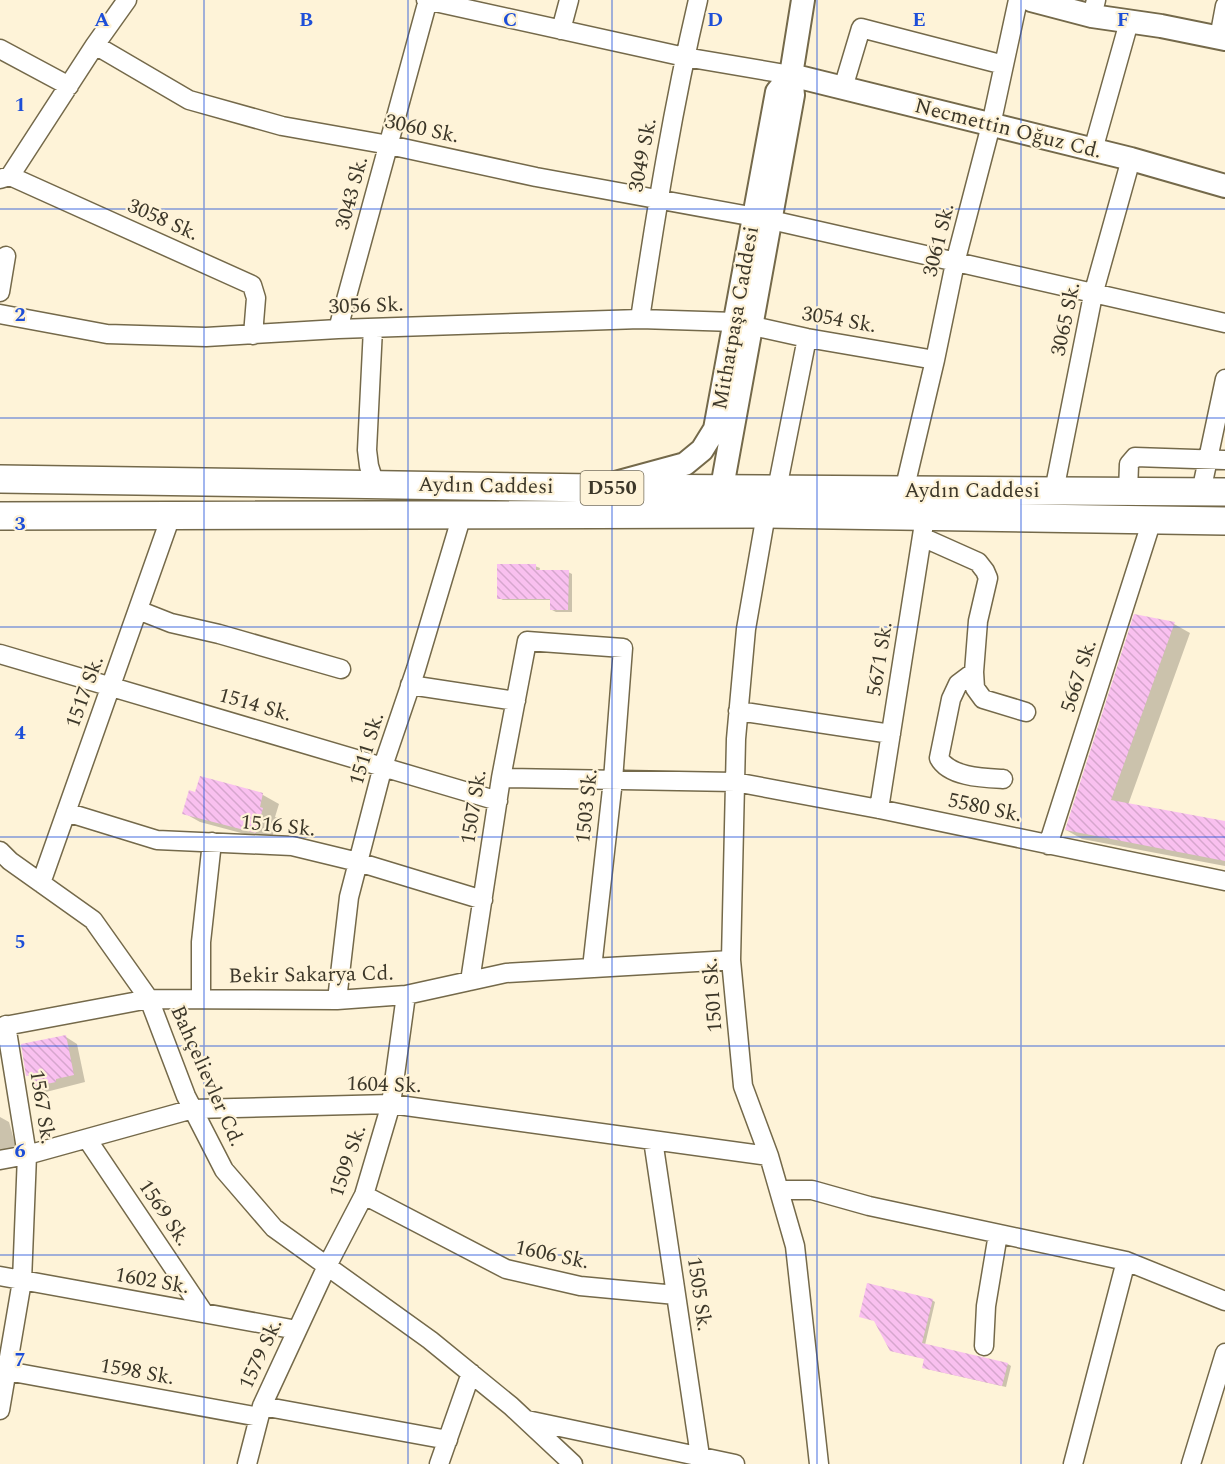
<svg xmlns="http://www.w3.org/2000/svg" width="1225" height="1464" font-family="Spectral,serif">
  <defs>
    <pattern id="building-back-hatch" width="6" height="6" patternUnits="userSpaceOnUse" patternTransform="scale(1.5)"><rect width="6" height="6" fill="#f9c0ef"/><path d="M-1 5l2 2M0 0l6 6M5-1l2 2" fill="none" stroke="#d6a6cd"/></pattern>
  </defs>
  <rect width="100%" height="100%" fill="#fef3d8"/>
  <path fill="#0003" d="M535 566 540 568 539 572H568L572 574V612H556L552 610V600H503L499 598Z
    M1135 615 1174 624 1190 633 1128 805 1225 822V866L1082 839 1066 830Z
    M201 778 263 795 279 804 275 817 278 818 271 841 200 822 184 813 196 794Z
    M66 1037 77 1044 85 1082 46 1092 34 1086 33 1078 27 1075Z
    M0 1117 9 1122 18 1154 0 1159Z
    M932 1300 935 1302 925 1345 1008 1364 1011 1366 1006 1387 927 1369 926 1359 895 1352Z"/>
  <path fill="url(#building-back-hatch)" d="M497 564H536V570H569L568 610H550V599H497Z
    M1134 614 1175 622 1111 800 1225 821V861L1065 830Z
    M200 776 263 793 260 807 263 808 256 833 182 814 189 790 195 792Z
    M66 1035 74 1075 56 1079V1082L33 1087 31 1075 26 1076 21 1044Z
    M867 1283 933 1299 922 1343 1008 1363 1002 1386 922 1368 924 1359 890 1351 874 1321 859 1317Z"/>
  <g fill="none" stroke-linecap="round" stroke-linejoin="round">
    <defs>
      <path id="minor" d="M426 0 685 57 791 75
        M1092 16 1096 0
        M561 30 569 0
        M1219 38 1225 6
        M95 45 189 100 282 126 389 145 536 177 771 220 1225 323
        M0 49 69 86
        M843 88 861 28 1004 65
        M1093 150 1129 22
        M10 176 252 285 256 298 253 335
        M0 179 10 176 95 45 127 0
        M0 292 6 256
        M0 314 107 334 206 337 338 329 640 319 735 322 807 338 935 360
        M640 319C656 212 673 106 698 0
        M373 328 367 450 369 466 375 485
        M338 329 428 0
        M777 489 807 338
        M904 491 935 360 955 263 991 125 1018 0
        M1054 491 1093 295 1131 159
        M1128 492 1129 464 1135 457 1225 460
        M1201 492 1225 379
        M766 514 746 629 736 739 731 960 743 1086 769 1156 795 1246 819 1464
        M922 537 978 562 985 571 988 578 978 621 974 672 975 688 983 699 1026 712
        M138 610 171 623 219 634 341 669
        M0 654 498 801
        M974 672 958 684 951 699 939 758C949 777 984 778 1003 779
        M410 685 516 701
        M738 711 891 734
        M501 778 735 782 879 809 1225 881
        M879 809 925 517
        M66 812 157 840 292 846 358 862 483 900
        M1048 845 1152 520
        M0 851 10 861 93 920 149 999 186 1096 224 1170 274 1228 430 1340 511 1406 573 1464
        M41 883 171 516
        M470 981 501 778 527 641 623 648 613 780 592 968
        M201 999V942L212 842
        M337 1000 349 897 383 766 416 669 462 515
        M0 1027 149 999 337 1000 406 995 506 973 731 960
        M87 1139 204 1313
        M653 1140 700 1456
        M0 1160 27 1155 193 1109 391 1104 769 1156
        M779 1190H812L869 1206 1126 1261 1225 1301
        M364 1195 506 1269 580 1286 676 1295
        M0 1276 297 1330
        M984 1346 986 1306 998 1234
        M7 1371 259 1417
        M262 1406 448 1440
        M0 1410 22 1281 27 1155 6 1025
        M527 1420 735 1464
        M247 1464 262 1406 327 1266 364 1195 391 1104 406 995
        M439 1464 471 1373
        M1073 1464 1126 1261
        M1191 1464 1225 1353"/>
      <path id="major" d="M1031 0 1092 16 1161 26 1225 39
        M791 75 1131 159 1225 186
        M615 483 685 464 702 450 715 429 777 92 791 75
        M719 504 793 95 791 75 803 0"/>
      <path id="highway" d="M0 479 596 488 1225 492
        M0 516 766 514 1225 521"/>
    </defs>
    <use href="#minor" stroke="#74694a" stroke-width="21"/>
    <use href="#major" stroke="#74694a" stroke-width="26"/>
    <use href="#highway" stroke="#74694a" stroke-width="30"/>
    <use href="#minor" stroke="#fff" stroke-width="18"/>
    <use href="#major" stroke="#fff" stroke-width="22"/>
    <use href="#highway" stroke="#fff" stroke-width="27"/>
  </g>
  <path fill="none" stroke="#1d4ed8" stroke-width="1.5" stroke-opacity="0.55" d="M204 0V1464M408 0V1464M612 0V1464M817 0V1464M1021 0V1464M0 209H1225M0 418H1225M0 627H1225M0 837H1225M0 1046H1225M0 1255H1225"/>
  <g text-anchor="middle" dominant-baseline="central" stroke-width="4.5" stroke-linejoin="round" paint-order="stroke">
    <rect fill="#fef3d8" stroke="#766f5e" stroke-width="1.5" x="580.5" y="471" width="63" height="34" rx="4.5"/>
    <g font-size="20" font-weight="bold" fill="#3c3729">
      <text x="612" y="488">D550</text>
    </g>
    <g font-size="21" fill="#3c3729" stroke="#fef3d8">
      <text transform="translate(422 129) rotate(12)">3060 Sk.</text>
      <text transform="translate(1008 129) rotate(14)">Necmettin Oğuz Cd.</text>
      <text transform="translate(643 155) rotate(-79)">3049 Sk.</text>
      <text transform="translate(352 193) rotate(-75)">3043 Sk.</text>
      <text transform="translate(163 220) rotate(24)">3058 Sk.</text>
      <text transform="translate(939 240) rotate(-76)">3061 Sk.</text>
      <text transform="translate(366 306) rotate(-2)">3056 Sk.</text>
      <text transform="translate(736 318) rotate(-80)">Mithatpaşa Caddesi</text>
      <text transform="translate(1066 319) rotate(-78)">3065 Sk.</text>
      <text transform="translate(839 320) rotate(10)">3054 Sk.</text>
      <text transform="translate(486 486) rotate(1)">Aydın Caddesi</text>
      <text x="972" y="491">Aydın Caddesi</text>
      <text transform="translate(880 659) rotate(-81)">5671 Sk.</text>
      <text transform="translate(1079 676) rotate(-72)">5667 Sk.</text>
      <text transform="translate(85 692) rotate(-70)">1517 Sk.</text>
      <text transform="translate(255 705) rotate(16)">1514 Sk.</text>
      <text transform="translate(367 749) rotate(-73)">1511 Sk.</text>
      <text transform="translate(587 806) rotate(-84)">1503 Sk.</text>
      <text transform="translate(474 807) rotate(-81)">1507 Sk.</text>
      <text transform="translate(985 808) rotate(12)">5580 Sk.</text>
      <text transform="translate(278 826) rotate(6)">1516 Sk.</text>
      <text transform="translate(311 975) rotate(-1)">Bekir Sakarya Cd.</text>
      <text transform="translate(713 995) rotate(-94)">1501 Sk.</text>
      <text transform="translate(207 1076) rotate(66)">Bahçelievler Cd.</text>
      <text transform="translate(384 1085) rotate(2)">1604 Sk.</text>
      <text transform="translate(42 1107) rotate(81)">1567 Sk.</text>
      <text transform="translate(348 1161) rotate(-71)">1509 Sk.</text>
      <text transform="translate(164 1213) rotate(56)">1569 Sk.</text>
      <text transform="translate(552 1255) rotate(12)">1606 Sk.</text>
      <text transform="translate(152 1281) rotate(10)">1602 Sk.</text>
      <text transform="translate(699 1294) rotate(82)">1505 Sk.</text>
      <text transform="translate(261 1354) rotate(-65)">1579 Sk.</text>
      <text transform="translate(137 1372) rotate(10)">1598 Sk.</text>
    </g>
  </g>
  <g font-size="20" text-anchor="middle" font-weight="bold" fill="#1d4ed8" stroke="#fef3d8" stroke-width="4.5" stroke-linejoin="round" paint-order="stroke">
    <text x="102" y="26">A</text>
    <text x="306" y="26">B</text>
    <text x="510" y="26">C</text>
    <text x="715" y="26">D</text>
    <text x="919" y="26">E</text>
    <text x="1123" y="26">F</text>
    <text x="20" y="111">1</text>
    <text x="20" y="321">2</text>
    <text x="20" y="530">3</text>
    <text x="20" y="739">4</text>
    <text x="20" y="948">5</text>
    <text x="20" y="1157">6</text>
    <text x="20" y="1366">7</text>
  </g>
</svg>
